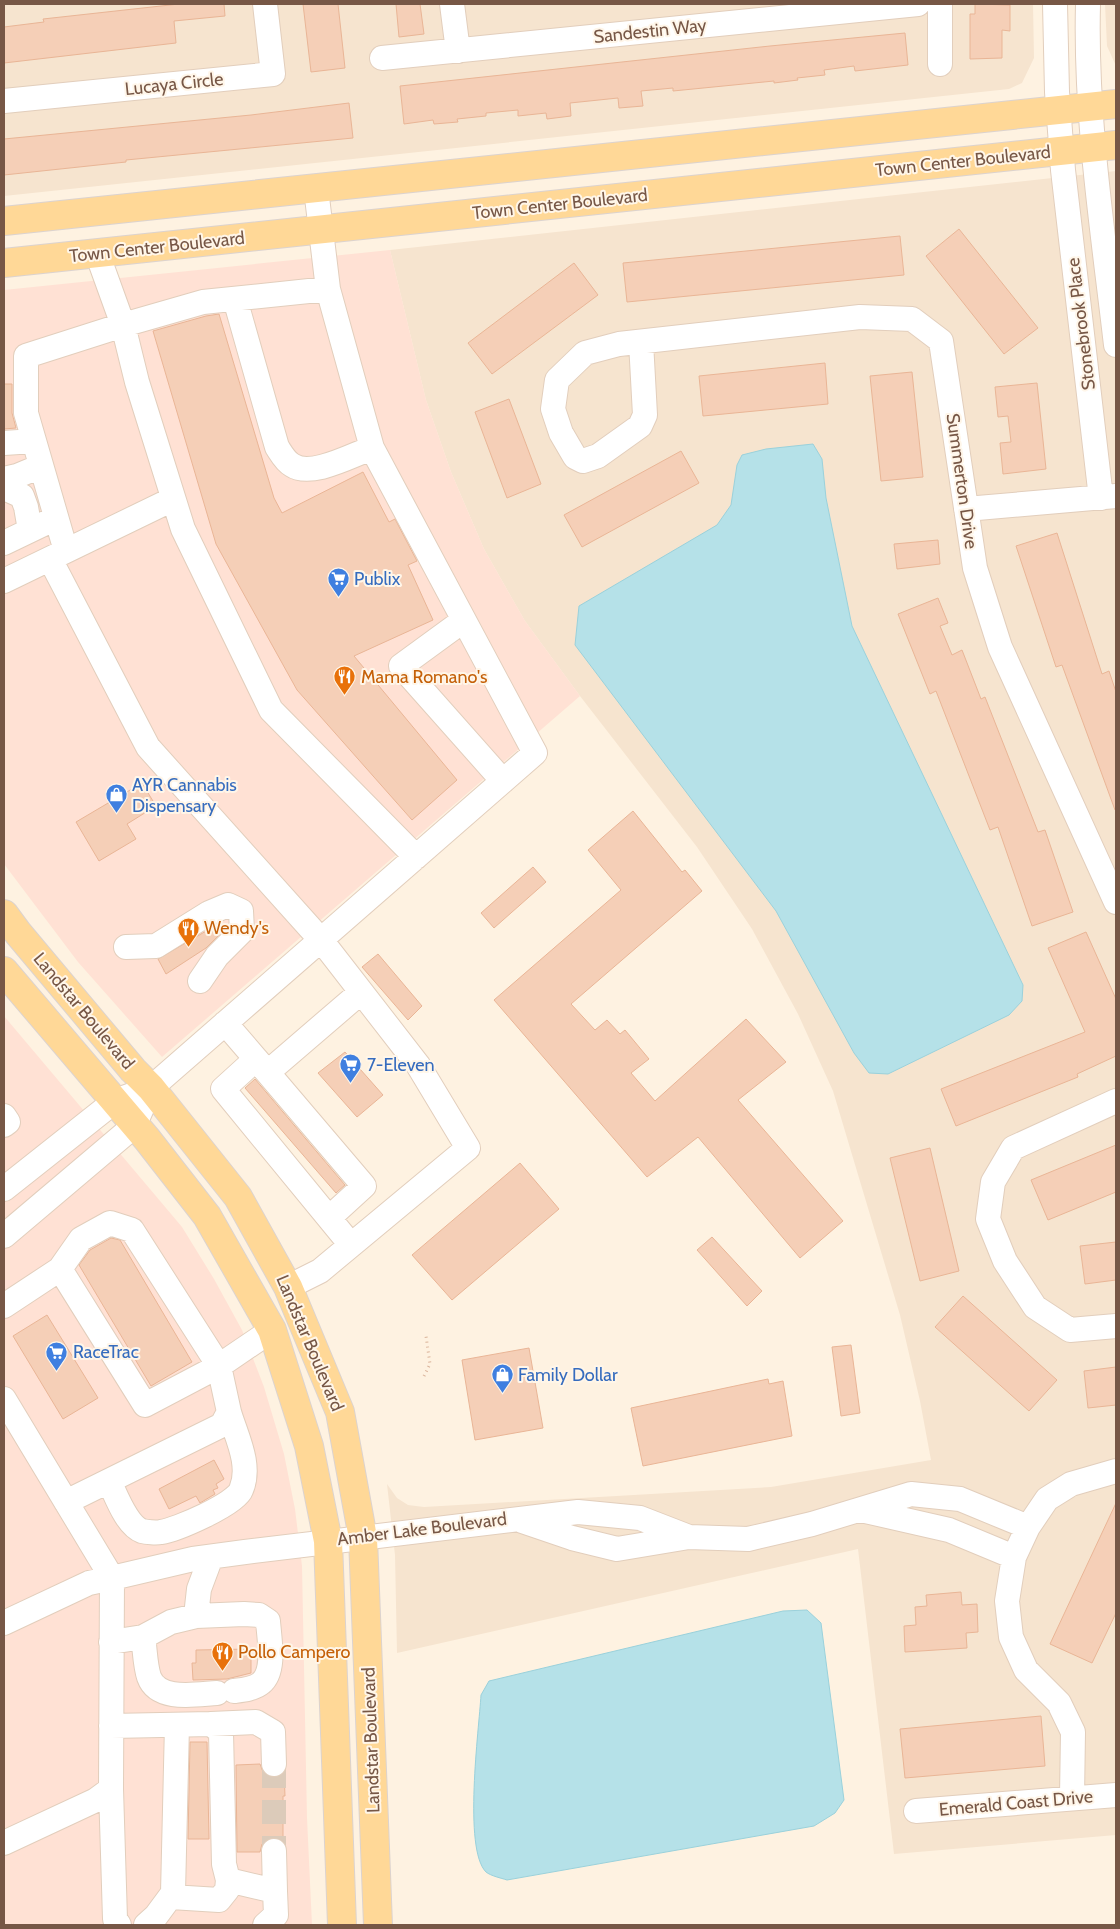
<svg xmlns="http://www.w3.org/2000/svg" width="1120" height="1929" font-family="Cabin,sans-serif">
  <rect width="100%" height="100%" fill="#fef2e1"/>
  <path fill="#f6e4cf" d="M4 4H1033L1034 58 1022 83 1009 89 4 196Z
    M1105 4H1116V66L1107 46Z
    M1116 171V1835L894 1854 858 1549 397 1653 395 1555 387 1484 397 1498 408 1505 424 1507 771 1487 931 1460 920 1401 900 1315 833 1091 798 1014 752 929 697 847 580 696 525 621 484 549 451 472 426 400 390 250Z"/>
  <path fill="#ffe1d4" d="M390 250 426 400 451 472 484 549 525 621 580 696 162 1057 78 962 4 864V290Z
    M4 1016 182 1227 214 1279 242 1330 264 1387 284 1454 295 1509 302 1566 307 1818 312 1925H4Z"/>
  <path fill="#b5e1e8" stroke="#9ad1db" d="M813 444 822 459 826 498 852 626 1023 985 1022 1001 1009 1015 888 1074 869 1073 854 1053 776 911 575 645 579 606 717 525 731 505 737 465 742 455 766 449Z
    M807 1610 821 1623 844 1800 835 1813 814 1826 507 1880C501 1878 491 1876 486 1872 463 1849 479 1729 481 1695L489 1681 783 1611Z"/>
  <path fill="#f5cfb7" stroke="#e9b596" d="M179 4H224L225 16 174 21 176 43 4 63V27L44 22 43 19Z
    M303 4H338L345 68 311 72Z
    M396 4H420L424 34 399 37Z
    M975 4 1010 5V31L1002 30V58L970 59V14H975Z
    M905 33 908 65 855 71 854 66 824 70 825 75 797 78 798 80 774 83V81L673 91V88L641 91 643 106 619 108 618 98 570 103 571 116 547 119 546 113 518 116V110L486 113V116L457 119 458 122 434 124 433 120 404 124 400 86 770 46Z
    M349 103 353 138 126 160V162L4 175V139L251 115Z
    M959 229 1038 328 1004 354 926 256Z
    M900 236 904 275 627 302 623 263Z
    M574 263 598 295 492 374 468 343Z
    M219 314 274 498 282 513 363 472 389 522 395 519 417 561 408 565 433 620 354 656 457 780 412 820 297 690 216 544 153 331 206 316Z
    M825 363 828 404 703 416 699 376Z
    M912 372 923 477 881 481 870 376Z
    M1037 383 1046 469 1003 474 1000 443 1011 442 1008 416 998 417 995 387Z
    M4 384H12V413L16 428 4 429Z
    M509 399 541 484 507 498 475 412Z
    M681 451 699 483 582 547 564 515Z
    M1057 533 1102 674 1109 671 1116 692V810H1115L1062 665 1056 667 1016 546Z
    M938 540 940 564 897 569 894 544Z
    M938 598 948 623 940 626 952 655 962 650 981 699 985 697 1038 832 1045 830 1073 912 1032 926 998 827 990 830 936 691 930 694 898 614Z
    M142 783 156 806 127 824 136 839 99 861 76 822Z
    M633 811 682 872 685 870 702 891 571 1004 595 1030 607 1020 620 1034 625 1030 649 1059 631 1073 655 1101 746 1019 786 1062 738 1100 843 1221 800 1258 698 1137 647 1177 494 1000 621 890 588 850Z
    M533 867 546 882 494 928 481 913Z
    M213 927 219 935 206 948 166 974 158 959Z
    M1086 932 1116 999V1056L1077 1074 1078 1077 956 1126 941 1089 1085 1032 1048 948Z
    M378 954 422 1006 408 1020 362 967Z
    M345 1052 383 1095 357 1117 318 1073Z
    M255 1079 345 1185 336 1193 245 1088Z
    M1116 1145V1192L1048 1220 1031 1180Z
    M930 1148 959 1271 920 1281 890 1158Z
    M520 1163 559 1209 452 1300 412 1255Z
    M712 1237 762 1291 747 1306 697 1250Z
    M111 1238 120 1240 192 1362 151 1386 79 1265 90 1250Z
    M1116 1242V1280L1085 1284 1080 1246Z
    M963 1296 1057 1380 1029 1411 935 1327Z
    M47 1315 98 1398 63 1419 13 1336Z
    M851 1345 860 1413 841 1416 832 1347Z
    M529 1348 543 1428 475 1440 462 1360Z
    M1116 1367V1405L1088 1408 1084 1371Z
    M768 1379 769 1384 783 1381 792 1436 643 1466 631 1408Z
    M214 1460 224 1479 216 1484 218 1488 213 1490 215 1494 200 1503 196 1496 169 1509 159 1489Z
    M1116 1503V1613L1092 1663 1050 1644Z
    M961 1592 962 1605 977 1604 978 1632 966 1633 967 1648 905 1652 904 1626 916 1625 915 1607 927 1606 926 1595Z
    M251 1649V1673L227 1679 193 1680 192 1663H196V1650Z
    M1041 1716 1045 1766 905 1778 900 1729Z
    M190 1742H207L209 1839H188Z
    M260 1764 263 1772 268 1776 275 1778 284 1772 285 1796H283V1841L273 1837 266 1840 262 1844 260 1852H237L236 1765Z"/>
  <g fill="none" stroke-linecap="round" stroke-linejoin="round">
    <path stroke="#dccbba" stroke-width="24" stroke-dasharray="24 12" stroke-linecap="butt" d="M274 1764V1851"/>
    <defs>
      <path id="minor" d="M452 4 458 51
        M940 4V64
        M1055 4 1057 92 1063 170 1101 498
        M1088 4C1085 118 1103 232 1116 345
        M382 58 918 4
        M4 101 273 74 265 4
        M97 253 123 325 137 382 183 529 271 710 416 857
        M235 299 277 447C281 453 285 461 292 465 311 478 352 455 372 448
        M641 342 645 415 640 426 598 456 583 461 575 457 561 433 553 409 557 380 585 353 619 344 860 317 912 319 941 341 975 568 1000 647 1116 902
        M4 443 34 441
        M4 479 17 476 41 466
        M4 488 22 496 26 507 30 530
        M966 509 1116 496
        M4 543 56 518
        M66 551 26 413V356L123 325 203 302 328 289
        M50 559 148 747 321 940 418 1065 468 1148 320 1271 288 1287
        M4 581 173 499
        M464 620 401 666 503 781
        M126 947 156 946 209 913 228 905 241 911 242 931 217 956 200 981
        M225 1023 256 1059 223 1089 351 1245
        M256 1059 364 1186 329 1218
        M268 1072 361 992
        M1116 1101 1013 1148 993 1182 988 1219 1005 1261 1035 1307 1070 1330 1116 1326
        M4 1116 8 1122 4 1125
        M4 1189 115 1101 151 1088 535 753 372 448 328 289 316 189
        M4 1236 134 1126 142 1108
        M60 1269 81 1239 110 1223 132 1230 219 1366 229 1412 222 1425 66 1502
        M4 1306 60 1269 145 1405 219 1366 272 1330
        M4 1399 112 1578 89 1583 4 1623
        M109 1481C116 1495 126 1525 142 1531 146 1532 156 1533 161 1532 176 1530 236 1504 241 1490 252 1465 236 1436 229 1412
        M861 1510 949 1530 1014 1557
        M522 1521 572 1538 617 1549 689 1537 748 1539 812 1524 911 1494 960 1499 1028 1527
        M196 1616 199 1589 211 1557
        M143 1637C145 1649 145 1665 149 1677 158 1702 197 1694 217 1693
        M111 1642 143 1637 171 1622 196 1616 244 1614 259 1615 268 1621C269 1638 276 1671 261 1683 254 1689 242 1690 234 1691
        M211 1724 256 1722 273 1732 274 1764
        M111 1726 211 1724 221 1732 224 1864 228 1880 275 1891 276 1915 265 1925
        M111 1789 115 1919 119 1925
        M1072 1797 1073 1732 1059 1703 1026 1670 1011 1637 1007 1601 1014 1557 1028 1527 1047 1499 1071 1484 1116 1471
        M916 1811 1116 1795
        M4 1843 96 1800 111 1789 112 1578 193 1559 245 1552 578 1512 640 1518 689 1537
        M274 1851 275 1891
        M171 1897 219 1900 227 1890 228 1880
        M146 1925 156 1916 173 1893 177 1725"/>
      <path id="major" d="M4 221 1116 104
        M4 263 1116 145
        M4 914 18 933 133 1070 151 1088 238 1197 288 1287 340 1412 363 1538 378 1925
        M4 971 147 1139 207 1216 272 1330 309 1446 328 1541 342 1925"/>
    </defs>
    <use href="#minor" stroke="#e2cebc" stroke-width="26"/>
    <use href="#major" stroke="#dcd3cf" stroke-width="30"/>
    <path stroke="#dab39a" stroke-width="3" stroke-dasharray="1 4" stroke-linecap="butt" d="M424 1376 430 1364 426 1336"/>
    <use href="#minor" stroke="#fff" stroke-width="24"/>
    <use href="#major" stroke="#ffd897" stroke-width="28"/>
  </g>
  <defs>
    <symbol id="supermarket-pin" viewBox="-11 -11 22 30"><path d="M0 17L-7.5 6A9.5 9.5 0 1 1 7.5 6Z" fill="#3f7fe0" stroke="#fff6e9"/><path d="M-6-5.5h2.5l.6 2H6L4.5 2H-2.5L-4.4-4H-6ZM-1.5 3.2a1.3 1.3 0 1 0 .1 0ZM3 3.2a1.3 1.3 0 1 0 .1 0Z" fill="#fff"/></symbol>
    <symbol id="restaurant-pin" viewBox="-11 -11 22 30"><path d="M0 17L-7.5 6A9.5 9.5 0 1 1 7.5 6Z" fill="#e8710a" stroke="#fff6e9"/><path d="M-5-6h1v4h1v-4h1v4h1v-4h1v5L-1.5 .5V6h-2V.5L-5-1ZM5-6V6H3V1.5H1.5Q1.5-4 5-6Z" fill="#fff"/></symbol>
    <symbol id="shop-pin" viewBox="-11 -11 22 30"><path d="M0 17L-7.5 6A9.5 9.5 0 1 1 7.5 6Z" fill="#3f7fe0" stroke="#fff6e9"/><path d="M-5-2.5h2.3a2.7 3.5 0 0 1 5.4 0H5L5.5 6h-11ZM-1.5-2.5h3a1.5 2.3 0 0 0-3 0Z" fill="#fff"/></symbol>
  </defs>
  <g fill-rule="evenodd">
    <use href="#supermarket-pin" x="326" y="566" width="25" height="34"/>
    <use href="#restaurant-pin" x="332" y="664" width="25" height="34"/>
    <use href="#shop-pin" x="104" y="782" width="25" height="34"/>
    <use href="#restaurant-pin" x="176" y="916" width="25" height="34"/>
    <use href="#supermarket-pin" x="338" y="1052" width="25" height="34"/>
    <use href="#supermarket-pin" x="44" y="1340" width="25" height="34"/>
    <use href="#shop-pin" x="490" y="1362" width="25" height="34"/>
    <use href="#restaurant-pin" x="210" y="1640" width="25" height="34"/>
  </g>
  <g text-anchor="middle" dominant-baseline="central" stroke-width="4" stroke-linejoin="round" paint-order="stroke">
    <g font-size="18" fill="#775746" stroke="#fff6e9">
      <text transform="translate(650 31) rotate(-6)">Sandestin Way</text>
      <text transform="translate(174 84) rotate(-6)">Lucaya Circle</text>
      <text transform="translate(963 161) rotate(-6)">Town Center Boulevard</text>
      <text transform="translate(560 204) rotate(-6)">Town Center Boulevard</text>
      <text transform="translate(157 247) rotate(-6)">Town Center Boulevard</text>
      <text transform="translate(1081 324) rotate(-97)">Stonebrook Place</text>
      <text transform="translate(962 481) rotate(82)">Summerton Drive</text>
      <text transform="translate(84 1011) rotate(50)">Landstar Boulevard</text>
      <text transform="translate(310 1343) rotate(67)">Landstar Boulevard</text>
      <text transform="translate(422 1529) rotate(-7)">Amber Lake Boulevard</text>
      <text transform="translate(371 1740) rotate(-92)">Landstar Boulevard</text>
      <text transform="translate(1016 1803) rotate(-5)">Emerald Coast Drive</text>
    </g>
    <g font-size="18" fill="#366cbe" stroke="#fff6e9" text-anchor="start">
      <text x="354" y="579">Publix</text>
      <text x="132" y="785">AYR Cannabis<tspan x="132" dy="21">Dispensary</tspan></text>
      <text x="367" y="1065">7-Eleven</text>
      <text x="73" y="1352">RaceTrac</text>
      <text x="518" y="1375">Family Dollar</text>
    </g>
    <g font-size="18" fill="#c56008" stroke="#fff6e9" text-anchor="start">
      <text x="361" y="677">Mama Romano's</text>
      <text x="204" y="928">Wendy's</text>
      <text x="238" y="1652">Pollo Campero</text>
    </g>
  </g>
  <rect width="1120" height="1929" fill="none" stroke="#775746" stroke-width="10"/>
</svg>
